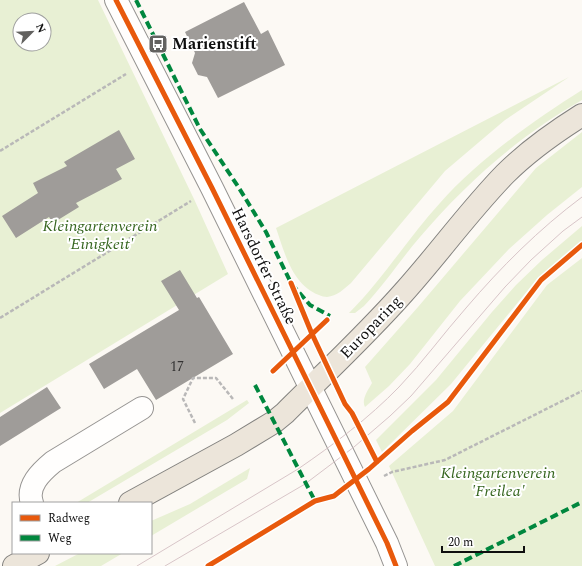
<svg xmlns="http://www.w3.org/2000/svg" width="582" height="566" font-family="Spectral,serif">
  <rect width="100%" height="100%" fill="#fcf9f4"/>
  <path fill="#e8f0d4" fill-rule="evenodd" d="M0 0H98L194 199 228 274 0 413ZM20 20H44V44H20Z
    M569 77 505 120 445 171 351 283C344 289 337 296 327 297 325 297 321 296 319 295 292 285 284 251 276 228Z
    M582 90V100C520 135 466 183 420 237 401 259 385 284 364 306L355 313H349C383 279 408 238 440 203 477 161 534 120 582 90Z
    M582 132V187L547 215 509 249 460 301 410 364 389 386 365 407C361 400 368 390 372 383L365 367 418 307 536 168Z
    M582 226V241L537 279 451 384 382 452 376 440 436 380 492 312 516 285 542 260Z
    M582 258V566H435L389 466 453 411 547 285Z
    M247 400 249 403 227 420 87 503H76Z
    M250 468 247 479 151 536V521L190 504Z
    M80 553H123L101 566H55Z"/>
  <path fill="#9f9c99" d="M244 2 261 34 268 30 285 65 218 98 207 77 198 75 192 63 195 53 185 32Z
    M119 130 135 159 116 169 122 179 76 203 79 207 53 223 49 217 16 238 2 216 38 193 33 183 67 166 64 162Z
    M180 270 197 298 199 297 233 354 156 400 137 369 104 389 89 364 179 310 161 281Z
    M47 387 61 408 0 446V417Z"/>
  <g fill="none" stroke-linecap="round" stroke-linejoin="round">
    <defs>
      <path id="minor" d="M116 0 212 188 387 543 396 566
        M32 503C26 486 41 472 53 462L142 408"/>
      <path id="major" d="M130 503 236 445 274 422 285 413C325 373 367 334 404 292 439 253 469 211 505 174 528 151 555 132 582 115
        M14 566 38 553"/>
    </defs>
    <use href="#minor" stroke="#969492" stroke-width="24"/>
    <use href="#major" stroke="#83827f" stroke-width="24"/>
    <path stroke="#b9b8b8" stroke-width="2.5" stroke-dasharray="4 2" stroke-linecap="butt" d="M0 151 126 74
      M0 318 191 201
      M195 423 183 399 193 378H216L233 399
      M384 476 392 472 445 460 582 391"/>
    <use href="#minor" stroke="#fffefd" stroke-width="22"/>
    <use href="#major" stroke="#ece5da" stroke-width="22"/>
    <path stroke="#d8c5c8" stroke-width="1" d="M137 566 298 469C333 445 369 418 399 387 423 362 443 334 466 308 501 267 539 229 582 197
      M165 566 305 484 354 447 390 416 411 396 505 287 531 260 563 231 582 217"/>
    <path stroke="#00873e" stroke-width="4" stroke-dasharray="8 4" stroke-linecap="butt" d="M136 0 200 129 239 188 266 232 291 283 310 305 330 316
      M255 385 315 501
      M454 566 582 502"/>
    <defs>
      <path id="cycleway" d="M116 0 212 188 387 543 396 566
        M291 283 312 334 345 404 352 413 377 462
        M273 371 327 320
        M208 566 315 501 334 496 339 492 369 469 412 431 448 402 541 280 582 245"/>
    </defs>
    <use href="#cycleway" stroke="#fff" stroke-width="8"/>
    <use href="#cycleway" stroke="#e8590c" stroke-width="5"/>
  </g>
  <defs>
    <symbol id="bus-square" viewBox="-11 -11 22 22"><rect x="-9" y="-9" width="18" height="18" rx="4" fill="#62615f" stroke="#fff"/><path d="M-5-6H5V4H4V6H2V4H-2V6H-4V4H-5ZM-3.5-4V0h7V-4ZM-3.5 1.2v1.5H-2V1.2ZM2 1.2v1.5H3.5V1.2Z" fill="#fff"/></symbol>
  </defs>
  <g fill-rule="evenodd">
    <use href="#bus-square" x="147" y="33" width="22" height="22"/>
  </g>
  <g text-anchor="middle" dominant-baseline="central" stroke-width="4" stroke-linejoin="round" paint-order="stroke">
    <g font-size="14" fill="#333232">
      <text x="177" y="366">17</text>
    </g>
    <g font-size="16" font-weight="bold" fill="#0f0f0f" stroke="#fff" text-anchor="start">
      <text x="172" y="44">Marienstift</text>
    </g>
    <g font-size="16" font-style="italic" fill="#36661f" stroke="#fff">
      <text x="100" y="226">Kleingartenverein<tspan x="100" dy="18">'Einigkeit'</tspan></text>
      <text x="498" y="473">Kleingartenverein<tspan x="498" dy="18">'Freilea'</tspan></text>
    </g>
    <g font-size="16" fill="#0f0f0f" stroke="#fff">
      <text transform="translate(264 266) rotate(64)">Harsdorfer Straße</text>
      <text transform="translate(371 327) rotate(-46)">Europaring</text>
    </g>
  </g>
  <rect x="12" y="502" width="140" height="52" fill="#ffffff" stroke="#9f9f9f"/>
  <rect x="20" y="515" width="20" height="6" fill="#e8590c" stroke="#9f9f9f"/>
  <text x="48" y="522" font-size="12" fill="#0f0f0f">Radweg</text>
  <rect x="20" y="535" width="20" height="6" fill="#00873e" stroke="#9f9f9f"/>
  <text x="48" y="542" font-size="12" fill="#0f0f0f">Weg</text>
  <g transform="translate(32 32) rotate(66)"><circle r="19" fill="#ffffff" stroke="#9f9f9f"/>
  <path d="M0-3L7 15L0 10L-7 15Z" fill="#62615f"/>
  <text y="-6" font-size="11" font-weight="bold" text-anchor="middle" fill="#0f0f0f">N</text>
  </g>
  <path d="M442 546v6h82v-6" fill="none" stroke="#0f0f0f" stroke-width="2"/>
  <text x="448" y="546" font-size="12" fill="#0f0f0f" stroke="#ffffff" stroke-width="3" paint-order="stroke">20 m</text>
</svg>
